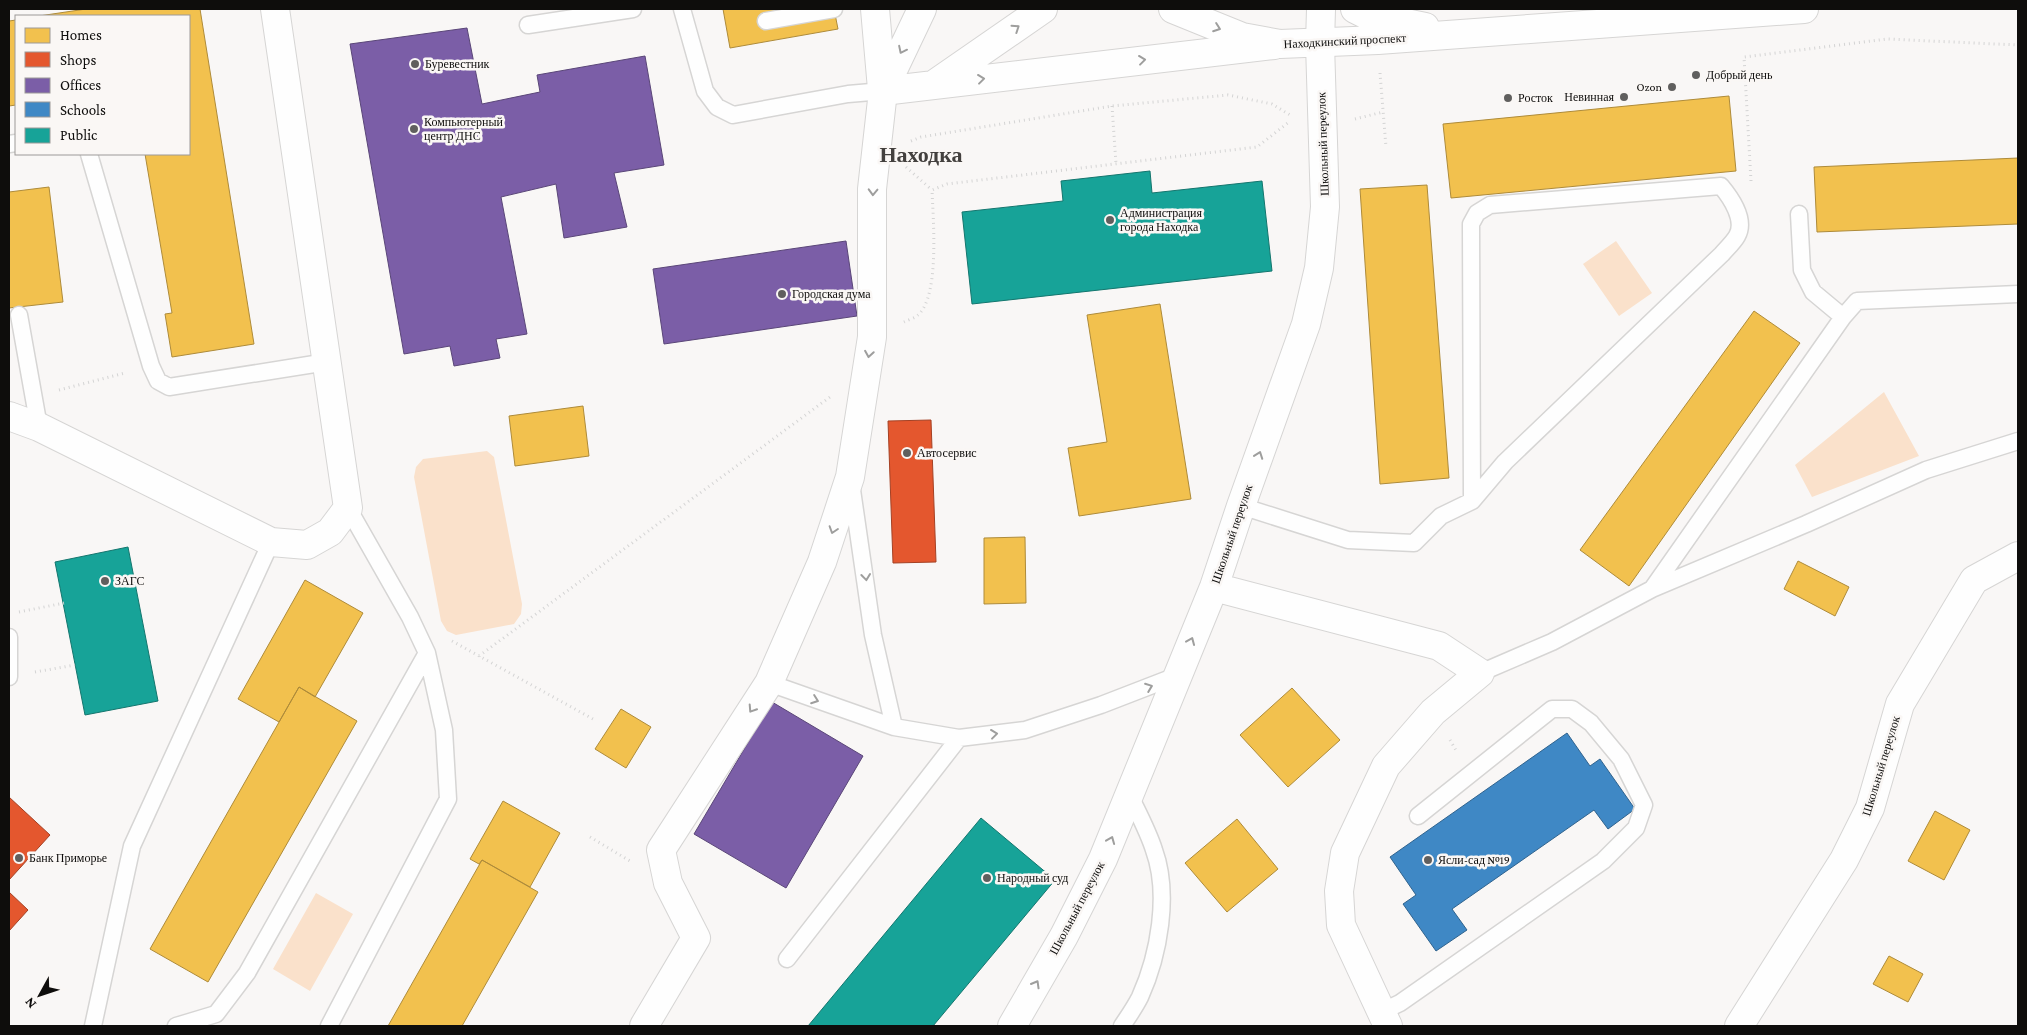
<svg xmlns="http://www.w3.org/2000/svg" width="2027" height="1035" font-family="'Crimson Pro',serif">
  <rect width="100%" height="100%" fill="#f9f7f6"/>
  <path fill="#fae1cb" d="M1616 241 1652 293 1619 316 1583 264Z
    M1884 392 1919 456 1812 497 1795 465Z
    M487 451 494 457 522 604 521 614 514 624 456 635 447 631 441 621 414 477 416 467 423 459Z
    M316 893 353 914 310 991 273 969Z"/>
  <path fill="#f2c14e" stroke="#ae8b3a" d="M86 9H200L254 344 172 357 165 314 172 313 145 154H189V16H39Z
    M723 9H834L838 29 730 48Z
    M16 20V105L9 106V21Z
    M1729 96 1736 171 1451 198 1443 124Z
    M2018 158V224L1817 232 1814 167Z
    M1427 185 1449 478 1380 484 1360 189Z
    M49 187 63 302 9 308V192Z
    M1160 304 1191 499 1079 516 1068 448 1107 442 1087 315Z
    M1754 311 1800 343 1629 586 1580 550Z
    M583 406 589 456 515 466 509 416Z
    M1025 537 1026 603 984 604V538Z
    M1798 561 1849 587 1835 616 1784 589Z
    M305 580 363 613 315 697 299 687 279 722 238 699Z
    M299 687 357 721 208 982 150 949Z
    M1292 688 1340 740 1288 787 1240 735Z
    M621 709 651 727 626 768 595 749Z
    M503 801 560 833 530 887 482 860 479 864 470 859Z
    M1935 811 1970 830 1944 880 1908 861Z
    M1237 819 1278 869 1227 912 1185 863Z
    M482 860 538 892 462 1026H388Z
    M1889 956 1923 974 1908 1002 1873 984Z"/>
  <path fill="#e4572e" stroke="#a44124" d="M931 420 936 562 893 563 888 421Z
    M9 797 50 835 9 880Z
    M9 892 28 910 9 931Z"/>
  <path fill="#7b5ea7" stroke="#5a4678" d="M467 28 482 104 540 92 537 75 645 56 664 165 614 173 627 227 564 238 556 184 501 197 527 334 496 339 500 358 454 366 450 346 404 354 350 44Z
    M846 241 857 316 664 344 653 269Z
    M772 702 863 756 786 888 694 834Z"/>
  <path fill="#3f88c5" stroke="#30638e" d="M1567 733 1590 766 1600 759 1635 809 1608 829 1594 810 1452 909 1467 930 1436 951 1403 904 1416 895 1390 857Z"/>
  <path fill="#17a398" stroke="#14766e" d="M1150 171 1152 193 1262 181 1272 271 972 304 962 212 1063 201 1061 181Z
    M128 547 158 701 85 715 55 562Z
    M981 818 1055 880 933 1026H808Z"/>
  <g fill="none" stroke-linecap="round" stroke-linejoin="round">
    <defs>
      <path id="service" d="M682 9 705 91 717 107 733 115 848 94 883 91
        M766 21 834 9
        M528 25 633 9
        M9 144 16 143
        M89 154 151 366 158 381 169 387 327 362
        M1799 214 1802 270 1813 292 1843 317
        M19 315 39 427
        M851 483 873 635 894 727
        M1241 506 1348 540 1414 543 1441 516 1472 501 1471 224 1477 213 1490 205 1721 186C1731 198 1746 220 1737 236 1733 243 1726 249 1722 254L1505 462 1472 501
        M1652 589 1806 524 1926 470 2018 441
        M9 637V677
        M1480 673 1552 642 1652 589 1843 317 1857 301 2018 294
        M769 683 894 727 959 738 1025 730 1101 705 1176 676
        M787 959 959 738
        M1381 1012 1400 1003 1603 861 1636 828 1644 805 1621 759 1591 723 1572 709H1552L1418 816
        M93 1026 132 846 271 542
        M176 1026 216 1014 247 973 427 653
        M329 1026 448 799 444 730 427 653 410 617 348 508
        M1122 1026C1128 1017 1135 1007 1140 997 1159 955 1170 894 1154 850 1148 831 1138 813 1129 794"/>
      <path id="minor" d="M9 416 39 427 271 542 307 545 330 532 348 508 275 9
        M1214 587 1439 646 1480 673 1433 712 1386 766 1345 853 1339 891 1341 925 1388 1026
        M644 1026 696 938 668 883 661 850 769 683 822 562 850 477 872 337V189L883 91
        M1012 1026 1064 936 1103 859 1214 587 1241 506 1306 324 1319 268 1325 207 1320 44 1321 9
        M1739 1026 1844 860 1870 808 1900 704 1974 580 2018 556"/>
      <path id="tertiary" d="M875 9 882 89
        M936 83 1043 9
        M883 91 1274 45
        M883 91 922 9"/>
      <path id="primary" d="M1173 9 1242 37 1280 44 1378 40 1804 9
        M1355 9 1367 15 1425 27"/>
    </defs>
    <use href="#service" stroke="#d6d5d4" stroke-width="19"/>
    <use href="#minor" stroke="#d6d5d4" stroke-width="30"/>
    <use href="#tertiary" stroke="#d6d5d4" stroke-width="30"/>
    <use href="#primary" stroke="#d6d5d4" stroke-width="30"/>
    <path stroke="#d4d4d4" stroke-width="3" stroke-dasharray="1 4" stroke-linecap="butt" d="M1380 73 1386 147
      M1112 106 1116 164
      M1355 119 1383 112
      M911 141 921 137 1112 106 1228 95 1272 104 1290 115
      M906 167 932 190
      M1751 181 1744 57 1887 39 2018 45
      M904 322C908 320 915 318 918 315 940 296 933 218 932 190L947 184 1257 147 1289 122
      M59 390 125 373
      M19 612 64 603
      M452 641 593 719
      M479 656 830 397
      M35 672 75 665
      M1450 740 1457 752
      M590 837 630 861"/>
    <use href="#service" stroke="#fefefe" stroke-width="16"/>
    <use href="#minor" stroke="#fefefe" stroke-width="28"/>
    <use href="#tertiary" stroke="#fefefe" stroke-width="28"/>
    <use href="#primary" stroke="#fefefe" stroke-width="28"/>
  </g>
  <defs><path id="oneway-chevron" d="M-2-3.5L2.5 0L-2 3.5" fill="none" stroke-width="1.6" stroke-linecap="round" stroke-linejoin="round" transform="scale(1.25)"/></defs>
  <g stroke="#9e9e9d">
    <use href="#oneway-chevron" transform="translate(1016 28) rotate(-34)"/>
    <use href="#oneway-chevron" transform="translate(1217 28) rotate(20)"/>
    <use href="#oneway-chevron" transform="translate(902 50) rotate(116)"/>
    <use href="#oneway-chevron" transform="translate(1142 60) rotate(-7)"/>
    <use href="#oneway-chevron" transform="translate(981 79) rotate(-7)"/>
    <use href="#oneway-chevron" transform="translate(873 192) rotate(92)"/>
    <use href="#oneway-chevron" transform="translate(869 354) rotate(99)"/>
    <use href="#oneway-chevron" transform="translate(1259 455) rotate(-70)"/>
    <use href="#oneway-chevron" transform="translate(833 530) rotate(108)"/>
    <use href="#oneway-chevron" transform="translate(866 577) rotate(83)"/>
    <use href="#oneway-chevron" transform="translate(1191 641) rotate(-67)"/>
    <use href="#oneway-chevron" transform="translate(1149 687) rotate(-21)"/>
    <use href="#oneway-chevron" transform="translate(815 700) rotate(20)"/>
    <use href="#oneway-chevron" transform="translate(752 709) rotate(123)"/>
    <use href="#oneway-chevron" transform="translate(994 734) rotate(-7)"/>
    <use href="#oneway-chevron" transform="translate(1111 840) rotate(-68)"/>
    <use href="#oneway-chevron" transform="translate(1036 984) rotate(-60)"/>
  </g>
  <g fill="#605f5e" stroke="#faf7f5" stroke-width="2">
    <circle cx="415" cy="64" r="5"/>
    <circle cx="1696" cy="75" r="5"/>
    <circle cx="1672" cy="87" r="5"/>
    <circle cx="1624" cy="97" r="5"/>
    <circle cx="1508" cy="98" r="5"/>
    <circle cx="414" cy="129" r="5"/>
    <circle cx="1110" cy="220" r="5"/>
    <circle cx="782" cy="294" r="5"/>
    <circle cx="907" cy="453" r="5"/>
    <circle cx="105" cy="581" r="5"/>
    <circle cx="19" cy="858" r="5"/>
    <circle cx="1428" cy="860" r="5"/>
    <circle cx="987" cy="878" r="5"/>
  </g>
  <g text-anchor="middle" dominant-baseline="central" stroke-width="5" stroke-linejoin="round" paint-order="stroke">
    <g font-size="12" fill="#0e0d0c" stroke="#faf7f5">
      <text transform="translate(1345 41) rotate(-3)">Находкинский проспект</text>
      <text transform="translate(1323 144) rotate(-92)">Школьный переулок</text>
      <text transform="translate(1232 534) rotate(-71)">Школьный переулок</text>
      <text transform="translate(1881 766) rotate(-73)">Школьный переулок</text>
      <text transform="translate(1077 908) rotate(-62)">Школьный переулок</text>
    </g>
    <g font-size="12" fill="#0e0d0c" stroke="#faf7f5" text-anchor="start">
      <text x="425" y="64">Буревестник</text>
      <text x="1706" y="75">Добрый день</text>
      <text x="1662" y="87" text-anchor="end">Ozon</text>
      <text x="1614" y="97" text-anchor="end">Невинная</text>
      <text x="1518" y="98">Росток</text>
      <text x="424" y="122">Компьютерный<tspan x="424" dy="14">центр ДНС</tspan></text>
      <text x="1120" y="213">Администрация<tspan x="1120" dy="14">города Находка</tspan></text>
      <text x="792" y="294">Городская дума</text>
      <text x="917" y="453">Автосервис</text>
      <text x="115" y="581">ЗАГС</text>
      <text x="29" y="858">Банк Приморье</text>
      <text x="1438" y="860">Ясли-сад №19</text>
      <text x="997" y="878">Народный суд</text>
    </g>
    <g font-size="22" font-weight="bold" fill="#43403e" stroke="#faf7f5">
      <text x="921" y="154">Находка</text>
    </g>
  </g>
  <rect width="2027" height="1035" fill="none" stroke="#0e0d0c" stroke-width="20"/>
  <rect x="15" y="15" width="175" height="140" fill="#faf7f5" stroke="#9c9998"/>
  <rect x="25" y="28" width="25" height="15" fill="#f2c14e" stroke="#9c9998"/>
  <text x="60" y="40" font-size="15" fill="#0e0d0c">Homes</text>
  <rect x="25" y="52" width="25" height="15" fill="#e4572e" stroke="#9c9998"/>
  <text x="60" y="65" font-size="15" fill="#0e0d0c">Shops</text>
  <rect x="25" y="78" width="25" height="15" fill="#7b5ea7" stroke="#9c9998"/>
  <text x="60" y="90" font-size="15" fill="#0e0d0c">Offices</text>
  <rect x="25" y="102" width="25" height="15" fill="#3f88c5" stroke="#9c9998"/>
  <text x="60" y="115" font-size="15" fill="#0e0d0c">Schools</text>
  <rect x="25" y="128" width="25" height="15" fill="#17a398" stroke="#9c9998"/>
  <text x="60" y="140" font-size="15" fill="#0e0d0c">Public</text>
  <g transform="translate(40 995) rotate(230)" stroke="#faf7f5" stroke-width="4" paint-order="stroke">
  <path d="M0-4L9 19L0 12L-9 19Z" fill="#0e0d0c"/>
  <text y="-8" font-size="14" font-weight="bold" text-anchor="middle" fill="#0e0d0c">N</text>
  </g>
</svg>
